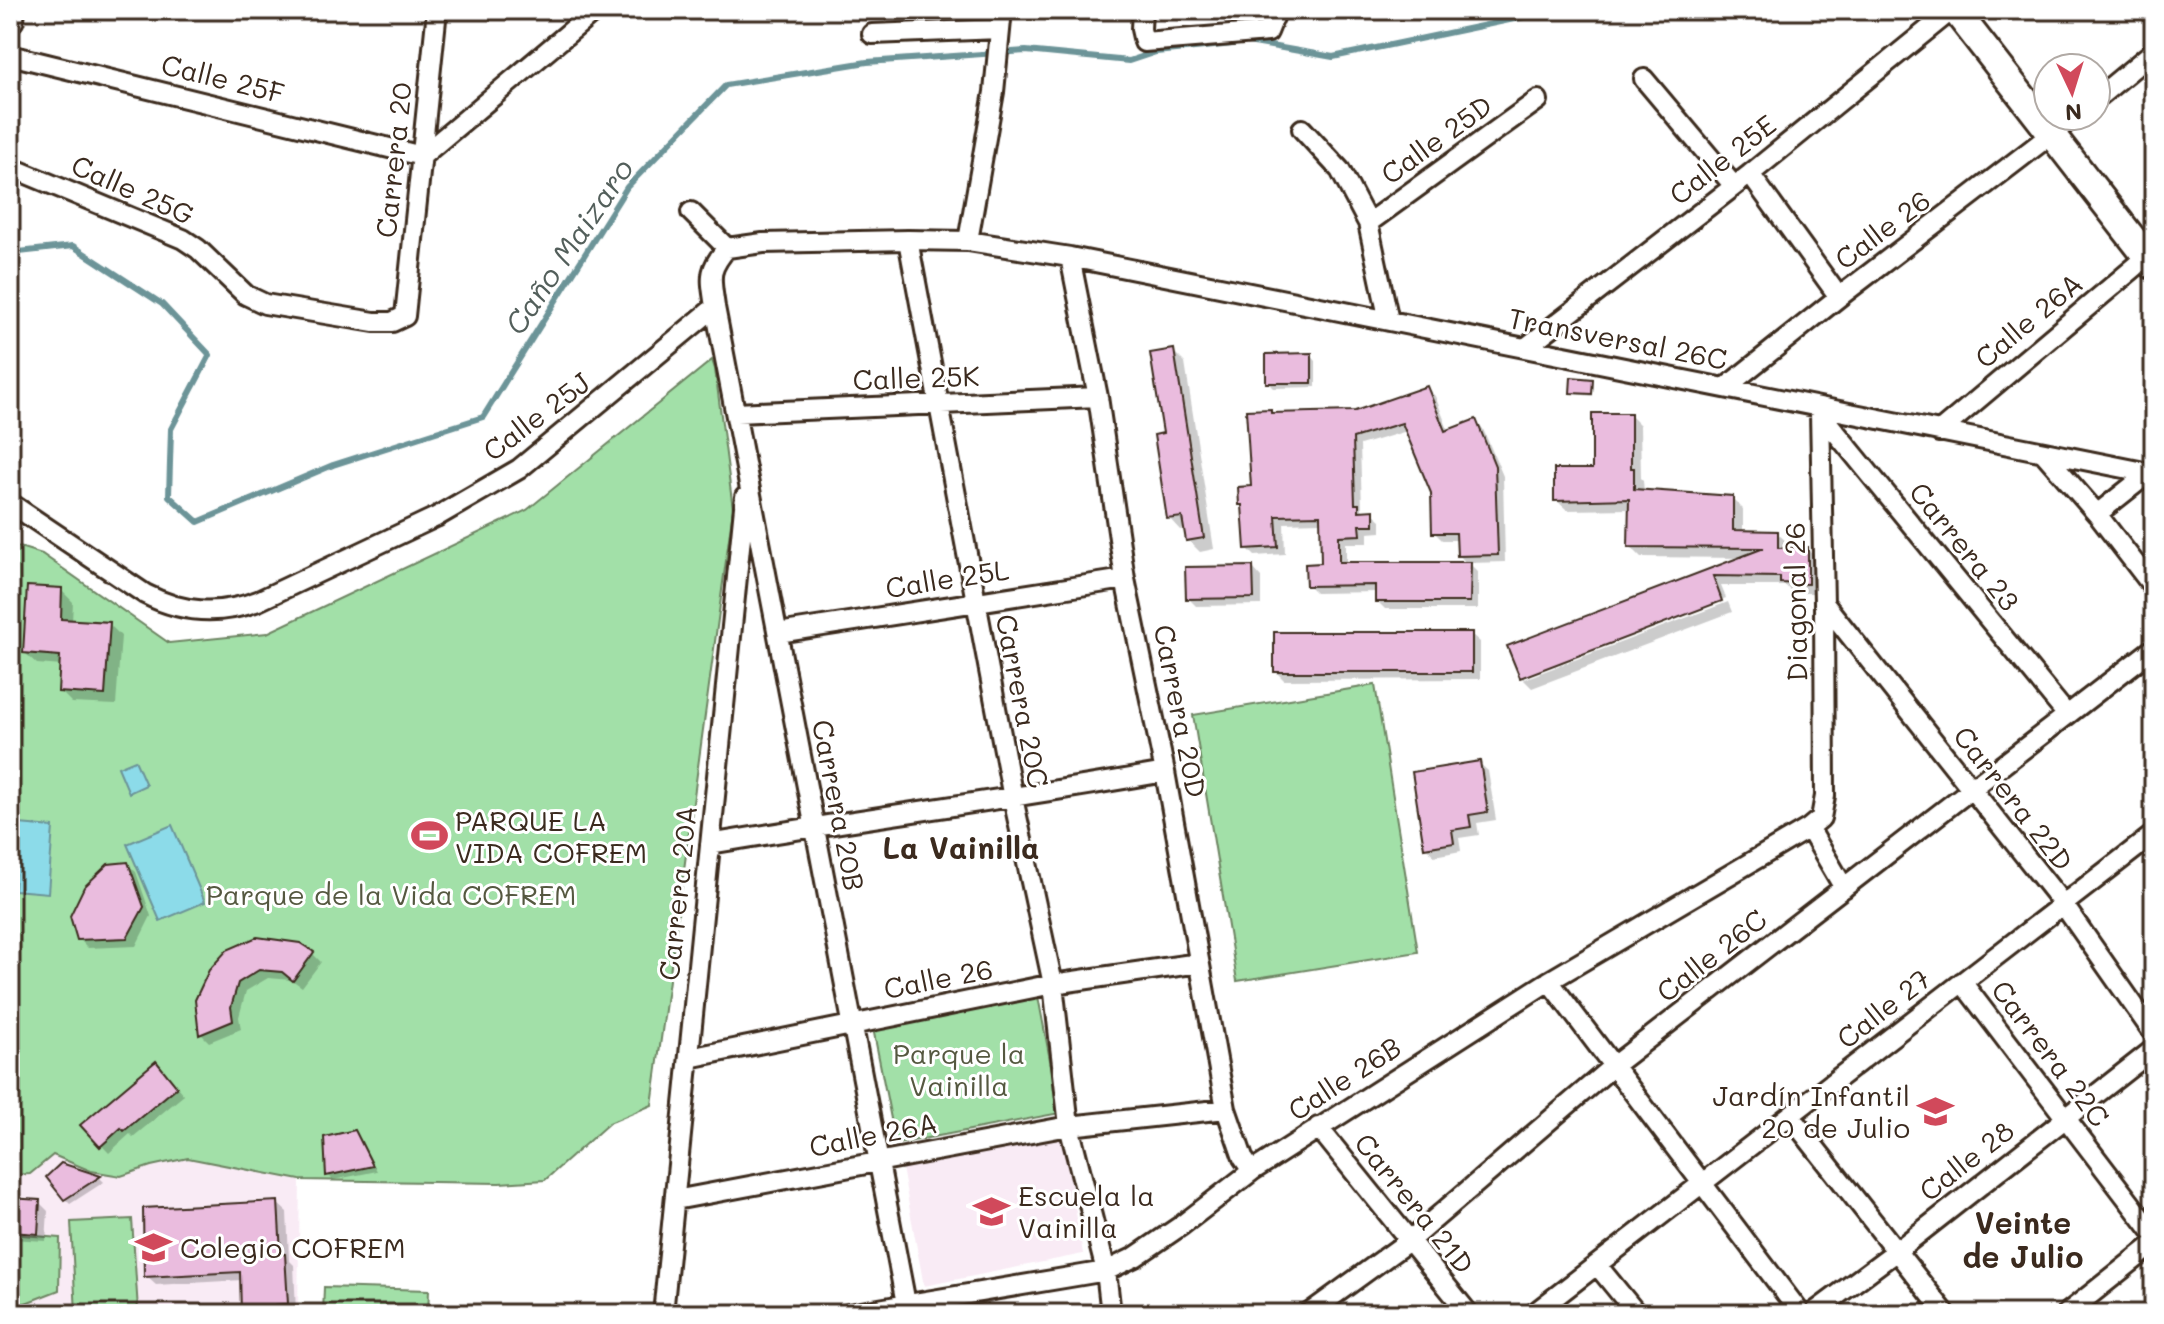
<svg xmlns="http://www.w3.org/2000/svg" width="2164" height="1324" font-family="Mali,sans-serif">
  <rect width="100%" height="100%" fill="#fff"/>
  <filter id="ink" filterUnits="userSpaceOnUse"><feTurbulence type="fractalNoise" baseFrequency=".0125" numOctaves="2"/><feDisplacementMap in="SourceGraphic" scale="16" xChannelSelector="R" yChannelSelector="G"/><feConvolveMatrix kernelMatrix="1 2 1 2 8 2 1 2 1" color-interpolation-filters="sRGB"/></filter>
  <g filter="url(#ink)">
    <path fill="#f9ebf5" d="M1063 1137 1083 1254 924 1286 902 1168Z
      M53 1155 91 1171 121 1176 151 1166 188 1158 300 1180 298 1314H10V1175L30 1174Z"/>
    <path fill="#a2e0a8" stroke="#6e8563" stroke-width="2" d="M712 360 715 369 733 509 652 1105 609 1123 545 1180 499 1183 300 1180 188 1158 151 1166 121 1176 91 1171 53 1155 30 1174 10 1175V544L42 554 169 643 267 633 527 510Z
      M1375 685 1418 952 1237 981 1193 715Z
      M1037 991 1060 1113 896 1144 872 1023Z
      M132 1219 138 1310 76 1313 71 1222Z
      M10 1234 60 1238 59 1290 10 1309Z
      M324 1287 429 1290 428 1314H323Z"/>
    <path fill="#8cdbe9" stroke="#6c9498" stroke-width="2" d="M135 760 146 785 129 793 118 767Z
      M19 824 53 827 48 893 14 890Z
      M172 825 205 902 160 921 127 844Z"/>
    <path fill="#0003" fill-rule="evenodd" d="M1173 351 1185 363 1214 549 1200 552 1188 540 1186 529 1180 530 1169 518Z
      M1311 355 1316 361V387L1274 388 1268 382Z
      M1592 380 1594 383 1593 396 1574 394 1572 392Z
      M1427 388 1435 396 1449 432 1475 421 1483 429 1503 476 1505 562 1469 563 1478 572V609H1385L1377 601V592L1316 593 1308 585 1323 565 1322 522 1284 523 1285 554 1255 556 1247 548 1244 508 1241 504 1254 488 1270 411 1274 414 1356 413ZM1407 431 1433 493 1434 532 1442 540H1458L1459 555 1467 564H1346V543H1368V533L1381 532V520L1373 513H1365L1362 509 1360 445Z
      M1594 415H1630L1640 425 1641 478 1643 480 1644 492 1732 498 1743 509V532L1777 533 1788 543V550L1807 549 1817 560V593H1792L1786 586H1721L1726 598 1524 674V679L1728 602 1732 612 1532 688 1521 677 1510 647 1744 558 1641 557 1630 546 1631 509 1567 510 1556 500V471H1594Z
      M1253 568 1261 577V605L1196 606 1188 598Z
      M61 590 73 602 72 622 109 624 121 636 116 705 72 703 60 691 62 666 37 664 25 653Z
      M1471 634 1480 642V679L1284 680 1276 672Z
      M1479 763 1488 771 1496 820 1477 823 1479 835 1459 838 1461 851 1434 856 1426 847Z
      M127 864 136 872 151 916 136 946 88 948 79 939Z
      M312 953 321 962 302 987 292 980 268 978 246 991 239 1017 241 1029 209 1042 201 1034 197 1000 211 971Z
      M163 1071 184 1095 133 1137 130 1134 109 1153 83 1126Z
      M354 1133 360 1138 377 1171 333 1180 328 1175Z
      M62 1165 100 1178 104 1182 70 1204 65 1199Z
      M10 1200 39 1202 48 1211 46 1241 10 1239Z
      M277 1203 287 1212 289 1260 294 1265 296 1313 154 1314 243 1310 242 1280 156 1285 146 1276Z"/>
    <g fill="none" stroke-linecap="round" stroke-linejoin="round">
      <path stroke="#6c9498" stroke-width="6" d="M1248 42 1333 57 1558 10
        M10 253 73 246 162 304 210 355 171 429 169 496 198 522 333 465 483 417 627 187 726 85 867 62 1026 51 1129 61 1156 52 1233 44"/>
    </g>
    <path fill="#eabcde" stroke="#3b2a1e" stroke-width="2" d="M1174 349 1204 538 1186 541 1182 517 1167 519 1154 435 1163 433 1150 353Z
      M1312 353V383H1266V354Z
      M1571 377 1593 379 1592 394 1570 393Z
      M1427 386 1445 431 1476 419 1495 466 1498 555 1457 556 1456 533H1432L1431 493 1402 423 1353 438 1355 504H1359V511L1374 510V525H1360L1361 535 1339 536V562H1471L1470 602H1375V585L1306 586 1305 564 1321 563 1320 515 1276 516 1278 547 1245 549 1242 505H1239L1238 487 1251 486 1246 410 1271 409V413L1355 411Z
      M1592 413H1631V468H1634V489L1733 496V530L1778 531V548L1808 547V584L1780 583V577L1713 576 1722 601 1520 678 1507 646 1764 548 1628 547 1629 499 1554 501V469H1592Z
      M1253 566 1254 598 1186 599 1185 567Z
      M27 586 62 588 61 619 110 622 105 695 58 692 60 656 23 653Z
      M1274 632H1472V672H1274Z
      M1480 761 1488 812 1469 815 1471 827 1452 830 1454 843 1424 848 1412 772Z
      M128 862 144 907 127 938 77 940 70 916 84 887 108 864Z
      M257 937 300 943 314 952 293 981 282 972 259 970 238 983 231 1007 233 1021 199 1035 195 1000 209 970 227 950Z
      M156 1061 177 1087 124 1131 121 1128 100 1147 80 1125Z
      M355 1130 373 1166 326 1176 324 1137Z
      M61 1163 101 1176 64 1200 46 1177Z
      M10 1198 40 1200 38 1234 10 1232Z
      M278 1201 281 1254H285L288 1304 275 1305V1314H241L240 1272 144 1277 143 1208Z"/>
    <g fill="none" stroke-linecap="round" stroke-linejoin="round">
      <defs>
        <path id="street" d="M1142 10 1141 29 1144 42 1268 32 1277 10
          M872 34 1000 29
          M10 55 422 156 596 10
          M1644 79 1734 186
          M2096 99 2154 51
          M1302 129 1340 170 1368 223 1389 321
          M10 167 183 239 198 249 246 295 265 304 374 322H392L405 316 437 10
          M1750 174 1839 297
          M691 212 727 248
          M1368 223 1538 100
          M908 240 1013 798 1053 984 1069 1126 1106 1271 1111 1314
          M968 241 994 92 1002 10
          M1070 257 1098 397 1125 579 1165 772 1226 1109 1243 1158 1252 1171
          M1525 348 1750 174 1952 10
          M1725 388 1839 297 2075 116
          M736 413 1098 397
          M1820 413 2067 715
          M1939 432 2154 251
          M2043 452 2097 514 2154 588
          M10 503 145 594C182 613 218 616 258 601L436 517 519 469 715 307
          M2097 514 2154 469
          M1824 603 2063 904 2154 1034
          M778 633 1125 579
          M1809 828 1844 888
          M710 844C862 818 1014 799 1165 772
          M1549 981 1801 1314
          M1962 982 2154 1234
          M689 1058 1053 984 1199 963
          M1790 1116 1946 1314
          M1318 1127 1469 1314
          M675 1200 1069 1126 1226 1109
          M1597 1265 1637 1314
          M663 1314 745 497
          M849 1314 1106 1271 1135 1257 1182 1225 1252 1171 1549 981 1809 828 1821 818 1825 796 1824 603 1820 413 1818 407
          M908 1314 715 307C711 278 707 271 727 248L763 243 908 240 968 241 1070 257 2154 474
          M1308 1314 1410 1240 1613 1066 2154 648
          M1533 1314 2154 834
          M1812 1314 1898 1250 2154 1049
          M2066 1314 2154 1244"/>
        <path id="secondary" d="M1955 10 2154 266
          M10 19 11 10"/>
      </defs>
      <use href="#street" stroke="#3b2a1e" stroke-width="24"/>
      <use href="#secondary" stroke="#3b2a1e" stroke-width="32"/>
      <use href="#street" stroke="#fff" stroke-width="18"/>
      <use href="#secondary" stroke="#fff" stroke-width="26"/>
    </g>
  </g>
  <defs>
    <symbol id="stadium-bare" viewBox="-9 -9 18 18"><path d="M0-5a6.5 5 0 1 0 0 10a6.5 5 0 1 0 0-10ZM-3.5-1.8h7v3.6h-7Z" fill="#d1495b" stroke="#fff" stroke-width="2.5" paint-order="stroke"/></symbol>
    <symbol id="school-bare" viewBox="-9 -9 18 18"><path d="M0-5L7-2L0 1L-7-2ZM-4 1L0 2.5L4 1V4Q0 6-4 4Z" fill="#d1495b" stroke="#fff" stroke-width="2.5" paint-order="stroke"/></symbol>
    <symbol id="university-bare" viewBox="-9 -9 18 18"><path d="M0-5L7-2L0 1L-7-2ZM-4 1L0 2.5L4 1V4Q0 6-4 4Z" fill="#d1495b" stroke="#fff" stroke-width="2.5" paint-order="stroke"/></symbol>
  </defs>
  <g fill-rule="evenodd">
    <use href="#stadium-bare" x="404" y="810" width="51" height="51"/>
    <use href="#school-bare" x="1910" y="1086" width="51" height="51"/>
    <use href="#school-bare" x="966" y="1186" width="51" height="51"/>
    <use href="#university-bare" x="128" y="1222" width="51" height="51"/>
  </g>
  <g text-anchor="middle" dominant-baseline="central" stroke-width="6" stroke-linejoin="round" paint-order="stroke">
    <g font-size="28" fill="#3b2a1e" stroke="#fff">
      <text transform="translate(223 78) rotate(14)">Calle 25F</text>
      <text transform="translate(1436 139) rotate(-36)">Calle 25D</text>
      <text transform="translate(1722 159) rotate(-38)">Calle 25E</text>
      <text transform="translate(393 160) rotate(-84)">Carrera 20</text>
      <text transform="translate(133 189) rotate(24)">Calle 25G</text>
      <text transform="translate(1882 229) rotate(-37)">Calle 26</text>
      <text transform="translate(2028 320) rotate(-40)">Calle 26A</text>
      <text transform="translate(1618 338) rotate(11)">Transversal 26C</text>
      <text transform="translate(916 377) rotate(-2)">Calle 25K</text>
      <text transform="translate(536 416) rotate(-37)">Calle 25J</text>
      <text transform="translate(1965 546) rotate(51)">Carrera 23</text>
      <text transform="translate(947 578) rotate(-9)">Calle 25L</text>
      <text transform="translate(1795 602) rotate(-91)">Diagonal 26</text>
      <text transform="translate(1023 701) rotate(79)">Carrera 20C</text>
      <text transform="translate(1181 711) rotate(79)">Carrera 20D</text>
      <text transform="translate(2014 798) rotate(52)">Carrera 22D</text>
      <text transform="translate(839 805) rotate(79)">Carrera 20B</text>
      <text transform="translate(677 893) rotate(-84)">Carrera 20A</text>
      <text transform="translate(1711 955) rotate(-38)">Calle 26C</text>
      <text transform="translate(938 978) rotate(-11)">Calle 26</text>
      <text transform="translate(1883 1008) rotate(-38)">Calle 27</text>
      <text transform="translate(2051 1053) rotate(53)">Carrera 22C</text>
      <text transform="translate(1344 1078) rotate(-33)">Calle 26B</text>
      <text transform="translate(873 1134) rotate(-11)">Calle 26A</text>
      <text transform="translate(1966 1160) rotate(-38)">Calle 28</text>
      <text transform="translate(1415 1203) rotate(51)">Carrera 21D</text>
    </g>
    <g font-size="28" fill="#3b2a1e" stroke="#fff" text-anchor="start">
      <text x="455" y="820">PARQUE LA<tspan x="455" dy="32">VIDA COFREM</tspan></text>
      <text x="1910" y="1095" text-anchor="end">Jardín Infantil<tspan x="1910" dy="32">20 de Julio</tspan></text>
      <text x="1018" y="1195">Escuela la<tspan x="1018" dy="32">Vainilla</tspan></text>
      <text x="180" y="1247">Colegio COFREM</text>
    </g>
    <g font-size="28" fill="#555840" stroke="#fff">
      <text x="391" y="894">Parque de la Vida COFREM</text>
      <text x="959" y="1053">Parque la<tspan x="959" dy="32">Vainilla</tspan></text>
    </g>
    <g font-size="30" font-style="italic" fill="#535f5b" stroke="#fff">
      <text transform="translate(568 246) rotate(-56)">Caño Maizaro</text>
    </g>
    <g font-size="30" font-weight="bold" fill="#3b2a1e" stroke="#fff">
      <text x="961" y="847">La Vainilla</text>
      <text x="2023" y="1222">Veinte<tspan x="2023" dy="34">de Julio</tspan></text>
    </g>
  </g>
  <rect width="2164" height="1324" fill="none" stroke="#fff" stroke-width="40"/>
  <rect x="20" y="20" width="2124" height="1284" fill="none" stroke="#3b2a1e" stroke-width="3" filter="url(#ink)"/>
  <g transform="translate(2072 92) rotate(176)"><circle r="38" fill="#ffffff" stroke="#b1aaa5" stroke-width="2"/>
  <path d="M0-6L14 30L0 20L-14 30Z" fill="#d1495b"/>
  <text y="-12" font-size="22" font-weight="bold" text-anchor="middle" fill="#3b2a1e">N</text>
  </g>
</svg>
